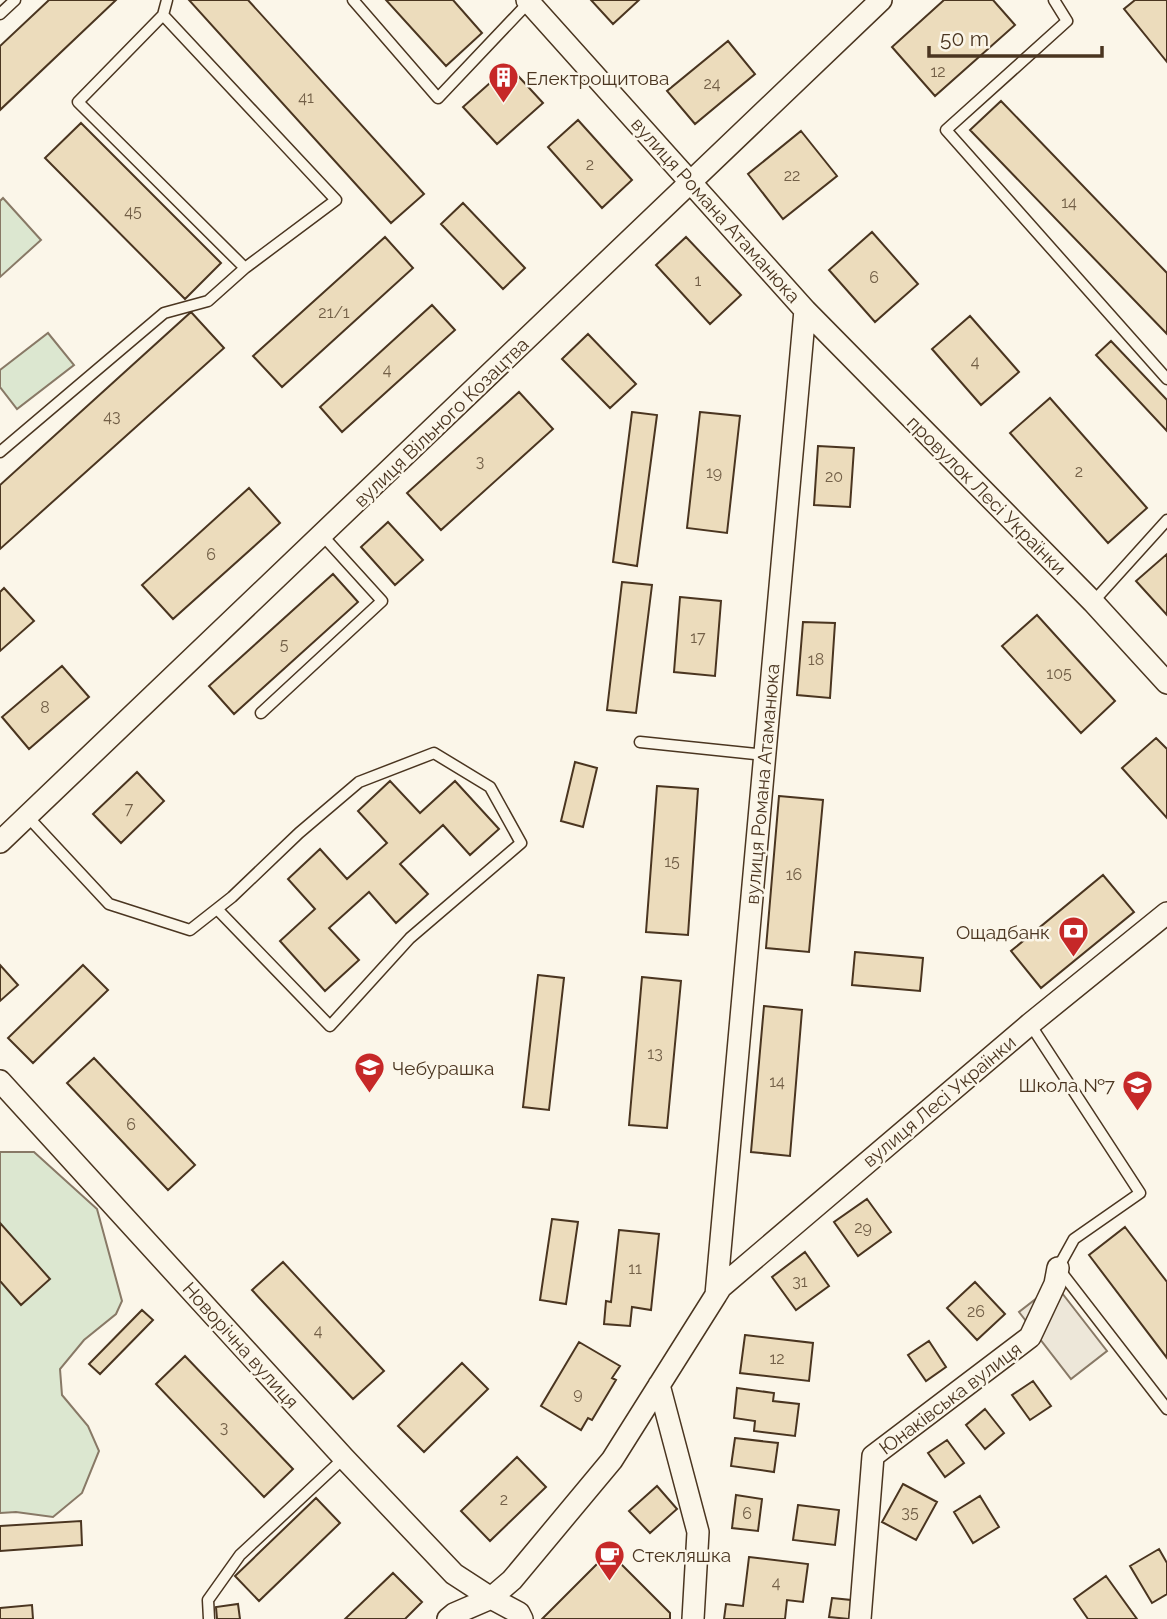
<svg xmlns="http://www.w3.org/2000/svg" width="1167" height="1619" font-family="Raleway,sans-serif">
  <rect width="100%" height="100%" fill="#fbf6e9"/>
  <path fill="#dce7d0" stroke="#887966" stroke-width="2" d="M3 198 41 240 0 277V201Z
    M48 333 74 365 17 409 0 387V370Z
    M0 1152H34L97 1209 122 1301 116 1314 84 1340 60 1369 62 1395 88 1426 99 1451 82 1493 53 1517 16 1512 0 1513Z"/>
  <path fill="#ede7d9" stroke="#887966" stroke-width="2" d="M1055 1284 1107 1351 1071 1379 1019 1312Z"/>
  <path fill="#ecdcbc" stroke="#4a3520" stroke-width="2" d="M49 0H116L0 110V46Z
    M189 0H248L424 194 391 223Z
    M386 0H453L482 33 446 66Z
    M591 0H639L613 24Z
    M944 0H993L1015 25 935 96 892 47Z
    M1135 0H1167V62L1124 9Z
    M728 41 755 74 695 124 667 91Z
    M509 66 543 103 497 144 463 107Z
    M1001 101 1167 273V334L970 130Z
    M578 120 632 180 602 208 548 147Z
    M81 123 221 263 185 299 45 158Z
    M801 131 837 176 783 219 748 174Z
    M463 203 525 268 503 289 441 224Z
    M872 232 918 284 875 322 829 270Z
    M385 237 413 268 282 387 253 356Z
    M686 237 741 295 710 324 656 265Z
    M432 305 455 330 342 432 320 407Z
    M191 312 224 348 0 549V485Z
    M970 316 1019 372 981 405 932 349Z
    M588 334 636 384 610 408 562 359Z
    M1111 341 1167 400V431L1096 355Z
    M519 392 553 429 441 530 407 493Z
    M1050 398 1147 508 1108 543 1010 433Z
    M632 412 657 415 637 566 613 562Z
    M700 412 740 416 727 533 687 528Z
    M818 446 854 448 850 507 814 505Z
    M249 488 280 523 173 619 142 585Z
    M388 522 423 560 395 585 361 547Z
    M1167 554V615L1136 581Z
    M333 574 358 602 234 714 209 686Z
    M622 582 652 585 636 713 607 710Z
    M4 588 34 621 0 651V592Z
    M680 597 721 601 715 676 674 672Z
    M1037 615 1115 701 1081 733 1002 646Z
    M803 622 835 623 830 698 797 695Z
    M62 666 89 697 29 749 2 717Z
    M1156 738 1167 749V818L1122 768Z
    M575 762 597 768 583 827 561 821Z
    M137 772 164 801 121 843 93 814Z
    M390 781 420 813 455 781 499 829 470 855 443 825 400 864 428 894 396 923 369 892 329 928 359 960 325 991 280 941 315 909 288 879 320 849 347 879 387 843 358 811Z
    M657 786 698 789 688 935 646 932Z
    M779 796 823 800 809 952 766 948Z
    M1103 875 1134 912 1041 988 1011 951Z
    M855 952 923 958 920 991 852 985Z
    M0 965 18 985 0 1001Z
    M83 965 108 990 33 1063 8 1038Z
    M538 975 564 978 549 1110 523 1107Z
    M642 977 681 981 667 1128 629 1125Z
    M764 1006 802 1010 790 1156 751 1152Z
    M94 1058 195 1165 168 1190 67 1083Z
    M867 1199 891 1232 858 1256 834 1222Z
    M552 1219 578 1222 566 1304 540 1300Z
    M0 1223 50 1279 21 1305 0 1281Z
    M1125 1227 1167 1282V1358L1089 1255Z
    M619 1230 659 1234 651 1310 632 1307 630 1326 604 1324 606 1301 611 1302Z
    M805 1252 829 1286 796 1310 772 1277Z
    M283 1262 384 1371 353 1399 252 1290Z
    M975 1282 1005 1314 977 1340 947 1308Z
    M142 1310 153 1320 100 1374 89 1364Z
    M745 1335 813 1343 809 1381 740 1373Z
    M929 1341 946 1367 926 1381 908 1355Z
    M579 1342 620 1366 612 1378 616 1380 592 1420 588 1418 581 1430 541 1406Z
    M185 1356 293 1469 264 1497 156 1384Z
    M462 1363 488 1389 424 1452 398 1426Z
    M1033 1381 1051 1406 1030 1420 1012 1395Z
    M737 1388 774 1393 773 1401 799 1404 795 1436 754 1431 755 1421 734 1418Z
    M985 1409 1004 1433 985 1449 966 1425Z
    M735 1438 778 1443 774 1472 731 1466Z
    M947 1440 964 1463 945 1477 928 1453Z
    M517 1457 546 1487 490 1541 461 1511Z
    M903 1484 937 1502 916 1540 882 1522Z
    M657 1486 677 1509 650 1533 629 1511Z
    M736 1495 762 1499 758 1531 732 1528Z
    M980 1496 999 1527 973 1543 954 1512Z
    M316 1498 340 1523 259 1601 235 1576Z
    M798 1505 839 1510 835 1545 793 1540Z
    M81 1521 82 1545 0 1551V1526Z
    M1159 1549 1167 1563V1594L1152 1603 1130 1566Z
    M609 1552 670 1613V1619H542Z
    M749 1557 808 1564 803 1602 787 1600 785 1619H724L726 1604 743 1606Z
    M393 1573 422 1602 405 1619H345Z
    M1106 1576 1137 1619H1088L1074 1599Z
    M832 1598 851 1600 849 1619 829 1617Z
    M238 1604 240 1619H217L216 1607Z
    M32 1605 33 1619H0V1608Z"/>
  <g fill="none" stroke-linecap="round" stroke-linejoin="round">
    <defs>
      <path id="service" d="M353 0 438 98 529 2
        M1054 0 1067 21 946 130 1167 379
        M0 14 15 0
        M163 15 336 200 245 268
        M0 452 164 313 208 301 245 268 78 102 163 15 167 0
        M1093 602 1167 520
        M261 713 382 601 323 536
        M640 742 765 755
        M28 817 109 904 190 930 232 897 299 833 359 782 434 753 490 787 521 843 410 938 330 1026 217 909
        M1030 1024 1140 1193 1074 1239 1058 1268 1167 1409
        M209 1619 208 1600 240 1555 344 1458"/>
      <path id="minor" d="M805 310 1093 602 1167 683
        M0 842 881 0
        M0 1081 344 1458 454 1574 491 1598 512 1580 612 1460 716 1295 805 310 527 0
        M716 1295 721 1287 1030 1024 1167 913
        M659 1385 698 1532 693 1619
        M448 1619 454 1614 491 1598 519 1613 522 1619
        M860 1619 873 1456 1030 1337 1055 1284 1058 1268"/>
    </defs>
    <use href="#service" stroke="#4a3520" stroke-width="13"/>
    <use href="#minor" stroke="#4a3520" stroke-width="24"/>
    <use href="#service" stroke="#fbf6e9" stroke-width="10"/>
    <use href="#minor" stroke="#fbf6e9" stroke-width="21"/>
  </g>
  <defs>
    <symbol id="building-pin" viewBox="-11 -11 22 30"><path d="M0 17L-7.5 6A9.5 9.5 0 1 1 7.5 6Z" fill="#c62828" stroke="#fbf6e9"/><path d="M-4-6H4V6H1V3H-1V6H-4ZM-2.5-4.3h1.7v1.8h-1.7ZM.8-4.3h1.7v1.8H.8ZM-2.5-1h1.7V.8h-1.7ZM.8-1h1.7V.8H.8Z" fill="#fff"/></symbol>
    <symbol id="bank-pin" viewBox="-11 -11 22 30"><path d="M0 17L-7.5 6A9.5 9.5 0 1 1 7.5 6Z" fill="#c62828" stroke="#fbf6e9"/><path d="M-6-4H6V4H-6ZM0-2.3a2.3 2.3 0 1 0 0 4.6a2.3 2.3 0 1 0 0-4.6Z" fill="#fff"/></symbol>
    <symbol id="school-pin" viewBox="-11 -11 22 30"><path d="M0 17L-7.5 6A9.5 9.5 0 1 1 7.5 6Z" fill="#c62828" stroke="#fbf6e9"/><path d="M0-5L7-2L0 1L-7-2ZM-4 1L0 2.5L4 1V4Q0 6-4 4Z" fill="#fff"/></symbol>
    <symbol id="cafe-pin" viewBox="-11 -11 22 30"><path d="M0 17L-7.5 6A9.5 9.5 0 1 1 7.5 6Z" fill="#c62828" stroke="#fbf6e9"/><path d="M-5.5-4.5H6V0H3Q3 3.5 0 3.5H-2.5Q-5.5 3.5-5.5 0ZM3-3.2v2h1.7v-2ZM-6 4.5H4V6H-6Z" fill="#fff"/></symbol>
  </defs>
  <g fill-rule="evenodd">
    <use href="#building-pin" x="486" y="60" width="35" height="47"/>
    <use href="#bank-pin" x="1056" y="914" width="35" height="47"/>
    <use href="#school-pin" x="352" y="1050" width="35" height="47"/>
    <use href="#school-pin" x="1120" y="1068" width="35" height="47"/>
    <use href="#cafe-pin" x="592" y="1538" width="35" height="47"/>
  </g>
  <g text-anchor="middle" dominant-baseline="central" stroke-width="5" stroke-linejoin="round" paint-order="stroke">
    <g font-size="16" fill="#725f47">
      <text x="938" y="71">12</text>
      <text x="712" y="83">24</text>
      <text x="306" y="97">41</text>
      <text x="590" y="164">2</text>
      <text x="792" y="175">22</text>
      <text x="1069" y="202">14</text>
      <text x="133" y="211">45</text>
      <text x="874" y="277">6</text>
      <text x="698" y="280">1</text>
      <text x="334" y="312">21/1</text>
      <text x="975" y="361">4</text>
      <text x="387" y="369">4</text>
      <text x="112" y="416">43</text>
      <text x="480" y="461">3</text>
      <text x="1079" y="471">2</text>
      <text x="714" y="472">19</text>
      <text x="834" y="476">20</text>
      <text x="211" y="554">6</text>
      <text x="698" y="637">17</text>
      <text x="284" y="644">5</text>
      <text x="816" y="659">18</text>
      <text x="1059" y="673">105</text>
      <text x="45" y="707">8</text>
      <text x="129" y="808">7</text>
      <text x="672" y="861">15</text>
      <text x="794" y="874">16</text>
      <text x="655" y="1053">13</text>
      <text x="777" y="1081">14</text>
      <text x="131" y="1124">6</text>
      <text x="863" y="1227">29</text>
      <text x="635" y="1268">11</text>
      <text x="800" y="1281">31</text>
      <text x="976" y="1311">26</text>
      <text x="318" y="1330">4</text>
      <text x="777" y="1358">12</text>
      <text x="578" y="1393">9</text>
      <text x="224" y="1427">3</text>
      <text x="504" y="1499">2</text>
      <text x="910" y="1512">35</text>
      <text x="747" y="1513">6</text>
      <text x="776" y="1582">4</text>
    </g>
    <g font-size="19" fill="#4a3520" stroke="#fbf6e9" text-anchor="start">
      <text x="526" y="78">Електрощитова</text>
      <text x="1050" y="932" text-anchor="end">Ощадбанк</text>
      <text x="392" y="1068">Чебурашка</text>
      <text x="1115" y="1085" text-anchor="end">Школа №7</text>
      <text x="632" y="1555">Стекляшка</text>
    </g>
    <g font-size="19" fill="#4a3520" stroke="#fbf6e9">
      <text transform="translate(716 210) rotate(48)">вулиця Романа Атаманюка</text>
      <text transform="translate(441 422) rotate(-44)">вулиця Вільного Козацтва</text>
      <text transform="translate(987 495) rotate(45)">провулок Лесі Українки</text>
      <text transform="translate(762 784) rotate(-85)">вулиця Романа Атаманюка</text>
      <text transform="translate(939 1101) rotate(-40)">вулиця Лесі Українки</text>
      <text transform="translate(241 1345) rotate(48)">Новорічна вулиця</text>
      <text transform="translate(950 1398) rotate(-37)">Юнаківська вулиця</text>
    </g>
  </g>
  <path d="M929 46v10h173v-10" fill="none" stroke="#4a3520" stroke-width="3.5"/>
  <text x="940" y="46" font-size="21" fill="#4a3520" stroke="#fbf6e9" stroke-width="5" paint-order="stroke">50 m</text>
</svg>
